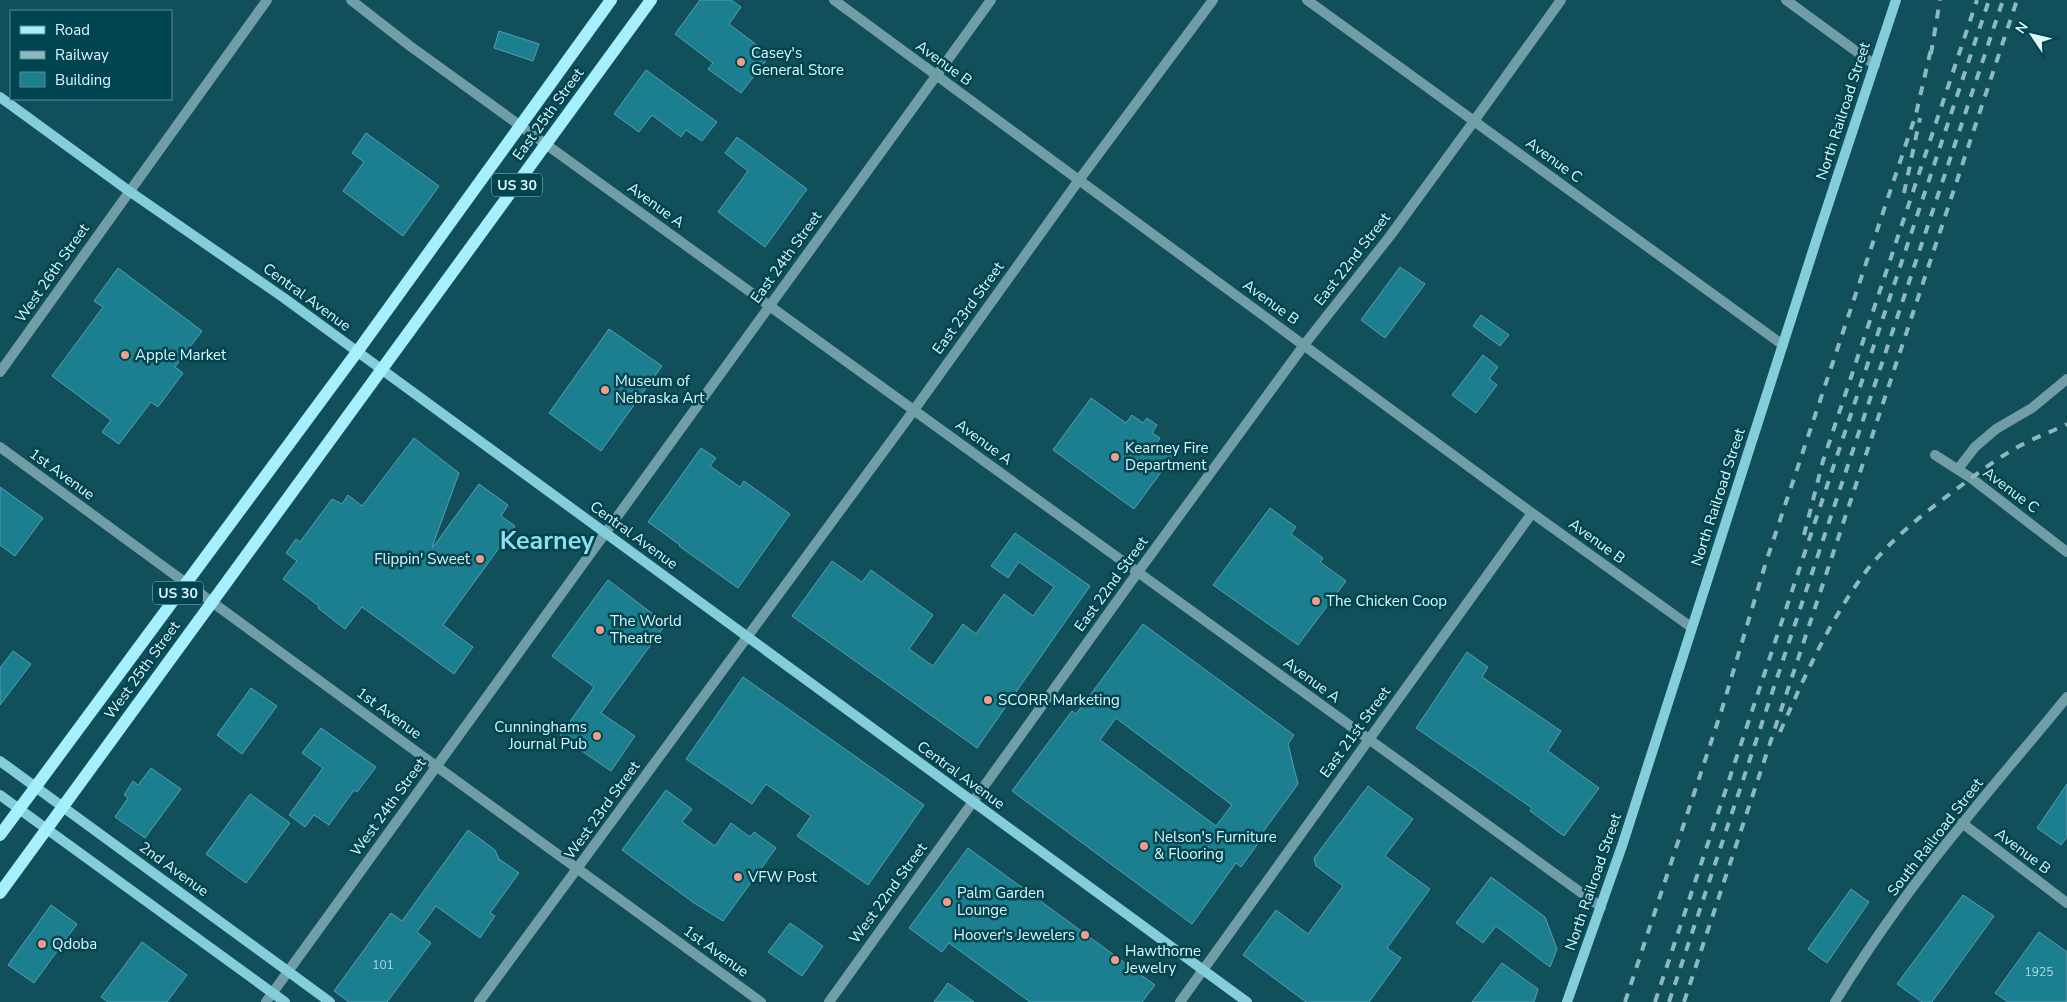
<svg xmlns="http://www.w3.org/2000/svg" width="2067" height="1002" font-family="'Nunito Sans',sans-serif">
  <rect width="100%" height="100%" fill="#114f5a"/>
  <path fill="#1b7f90" stroke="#55a0af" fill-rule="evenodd" d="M700 0H731L741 7 729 24 770 55 741 93 708 69 713 63 675 34Z
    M499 31 539 44 533 61 494 48Z
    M646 70 717 122 702 141 686 130 681 137 652 115 639 132 614 114Z
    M366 133 439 186 403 236 343 191 364 162 352 153Z
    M737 137 807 189 765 247 718 212 748 171 725 153Z
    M1400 267 1425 284 1385 338 1361 320Z
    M118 268 202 331 175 367 183 373 158 407 151 402 119 444 102 432 111 420 52 376 103 307 94 301Z
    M1481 315 1509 335 1500 346 1473 326Z
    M609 329 662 366 601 451 549 413Z
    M1483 355 1498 367 1489 379 1497 385 1476 413 1452 395Z
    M1091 398 1126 423 1132 415 1143 423 1147 418 1157 425 1152 433 1160 438 1156 444 1173 456 1134 509 1053 450Z
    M414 438 459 473 432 547H433L479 484 508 505 501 516 515 526 443 625 473 647 454 674 362 607 345 629 318 608 319 606 283 579 297 561 286 553 296 539 300 542 332 499 342 504 348 495 362 506Z
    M701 448 716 458 710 466 740 487 744 481 790 514 738 588 679 546 680 545 648 522Z
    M0 487 43 518 15 556 0 545Z
    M1270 508 1296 527 1291 534 1323 558 1320 562 1346 581 1298 645 1213 585Z
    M1015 533 1090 586 977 748 792 616 832 561 862 582 871 570 933 615 909 649 933 666 963 624 976 634 1004 594 1033 616 1054 587 1019 562 1008 578 991 566Z
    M608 580 666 624 601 713 635 736 611 771 560 736 594 687 552 656Z
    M1143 624 1294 735 1288 744 1298 784 1257 840 1259 842 1241 867 1236 863 1192 924 1012 791 1072 711 1076 714ZM1116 718 1232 805 1216 826 1100 740Z
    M13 651 31 664 0 705V668Z
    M1467 652 1488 667 1482 677 1561 731 1548 751 1599 788 1564 836 1530 811 1532 808 1416 728Z
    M743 677 924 805 868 885 797 836 811 816 766 784 752 804 686 759Z
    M251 688 277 706 242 754 217 735Z
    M321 728 376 767 357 792 354 790 329 825 314 815 305 827 289 815 323 768 302 753Z
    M151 768 181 789 145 838 115 817 128 798 124 795 133 781 138 785Z
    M2067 784V837L2061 845 2037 828Z
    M1368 786 1413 819 1385 856 1430 889 1387 948 1401 958 1369 1002H1306L1243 955 1276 910 1308 934 1343 886 1316 866 1314 858Z
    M666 790 692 809 682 822 715 846 731 823 750 837 754 832 776 848 723 921 694 903 622 850Z
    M250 794 290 823 246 883 206 854Z
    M468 830 495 850 499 859 519 873 490 913 495 916 480 938 436 906 417 932 431 943 387 1002H349L334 991 391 913 402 921Z
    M968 848 1155 985 1142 1002H1030L949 943 942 952 909 928Z
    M1491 877 1545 917 1557 949 1550 967 1496 926 1483 943 1456 923Z
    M1851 889 1869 902 1827 963 1808 949Z
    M1963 895 1994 916 1932 1002H1922L1897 984Z
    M51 905 77 924 34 983 8 965Z
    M790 923 823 946 802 976 768 952Z
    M2039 932 2067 952V1002H2008L1995 993Z
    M142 942 187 975 167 1002H108L101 997Z
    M1502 963 1538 989 1534 1002H1472Z
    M948 983 974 1002H934Z"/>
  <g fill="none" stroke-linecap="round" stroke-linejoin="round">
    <path stroke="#719da7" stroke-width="10" d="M351 0 410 46 1601 907
      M834 0 1532 513 1691 627
      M1307 0 1783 345
      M1786 0 1875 65
      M0 372 267 0
      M0 447 436 766 761 1002
      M1935 455 1971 478 2067 552
      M1958 469 1975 447 1996 429 2032 408 2067 379
      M1962 823 2067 903
      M266 1002 991 0
      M479 1002 914 410 1079 180 1213 0
      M829 1002 1138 572 1304 345 1390 236 1474 121 1561 0
      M1180 1002 1532 513
      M1835 1002C1873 940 1916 880 1963 823 1997 780 2033 739 2067 697"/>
    <path stroke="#84cedc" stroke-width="10" d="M0 97 129 191 284 298 1247 1002
      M0 761 330 1002
      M0 795 285 1002
      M1567 1002 1623 843 1818 235 1896 0"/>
    <path stroke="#a6efff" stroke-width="12" d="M0 835 357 352 611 0
      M0 893 651 0"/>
    <path stroke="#8eb8bf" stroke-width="4" stroke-dasharray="9 9" stroke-linecap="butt" d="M1931 54 1940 0
      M1904 193 1920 118
      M1804 535 1823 461 1977 0
      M1780 732C1803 680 1826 628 1859 581 1886 542 1924 513 1962 485 1982 470 2002 455 2025 443 2039 436 2053 431 2067 424
      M1625 1002 1722 709 1766 562 1916 114 1931 49
      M1655 1002 1989 0
      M1669 1002 2003 0
      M1684 1002 2017 0"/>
  </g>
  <g fill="#f49d8c" stroke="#00444f" stroke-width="2">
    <circle cx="741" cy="62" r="5"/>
    <circle cx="125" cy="355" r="5"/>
    <circle cx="605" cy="390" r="5"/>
    <circle cx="1115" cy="457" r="5"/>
    <circle cx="480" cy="559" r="5"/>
    <circle cx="1316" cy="601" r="5"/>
    <circle cx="600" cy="630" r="5"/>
    <circle cx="988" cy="700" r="5"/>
    <circle cx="597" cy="736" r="5"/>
    <circle cx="1144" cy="846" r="5"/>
    <circle cx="738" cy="877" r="5"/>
    <circle cx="947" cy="902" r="5"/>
    <circle cx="1085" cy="935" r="5"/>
    <circle cx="42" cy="944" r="5"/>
    <circle cx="1115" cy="960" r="5"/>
  </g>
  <g text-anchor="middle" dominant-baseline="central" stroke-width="5" stroke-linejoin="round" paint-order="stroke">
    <g font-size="12" fill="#abdae2">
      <text x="383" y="965">101</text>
      <text x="2039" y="972">1925</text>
    </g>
    <g fill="#00444f" stroke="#99c2ca" stroke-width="1">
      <rect x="492" y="173.5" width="50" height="23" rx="4"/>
      <rect x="153" y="581.5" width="50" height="23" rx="4"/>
    </g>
    <g font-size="14" font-weight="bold" fill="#dbf8fe">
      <text x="517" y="185">US 30</text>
      <text x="178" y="593">US 30</text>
    </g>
    <g font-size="15" fill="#dbf8fe" stroke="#00444f" text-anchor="start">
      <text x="751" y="53">Casey's<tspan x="751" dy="17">General Store</tspan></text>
      <text x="135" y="355">Apple Market</text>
      <text x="615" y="381">Museum of<tspan x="615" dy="17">Nebraska Art</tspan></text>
      <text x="1125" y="448">Kearney Fire<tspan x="1125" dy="17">Department</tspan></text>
      <text x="470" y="559" text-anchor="end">Flippin' Sweet</text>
      <text x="1326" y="601">The Chicken Coop</text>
      <text x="610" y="621">The World<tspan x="610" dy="17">Theatre</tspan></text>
      <text x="998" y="700">SCORR Marketing</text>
      <text x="587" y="727" text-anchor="end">Cunninghams<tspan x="587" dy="17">Journal Pub</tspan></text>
      <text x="1154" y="837">Nelson's Furniture<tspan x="1154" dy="17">&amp; Flooring</tspan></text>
      <text x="748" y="877">VFW Post</text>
      <text x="957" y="893">Palm Garden<tspan x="957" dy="17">Lounge</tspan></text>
      <text x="1075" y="935" text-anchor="end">Hoover's Jewelers</text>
      <text x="52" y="944">Qdoba</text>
      <text x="1125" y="951">Hawthorne<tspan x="1125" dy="17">Jewelry</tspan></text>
    </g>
    <g font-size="15" fill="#dbf8fe" stroke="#00444f">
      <text transform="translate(944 63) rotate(36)">Avenue B</text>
      <text transform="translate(1843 111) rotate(-72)">North Railroad Street</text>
      <text transform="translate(548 114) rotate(-54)">East 25th Street</text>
      <text transform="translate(1554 160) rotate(36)">Avenue C</text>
      <text transform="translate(656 205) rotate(36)">Avenue A</text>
      <text transform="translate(786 257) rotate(-54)">East 24th Street</text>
      <text transform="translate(1352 259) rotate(-52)">East 22nd Street</text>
      <text transform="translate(52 273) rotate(-55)">West 26th Street</text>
      <text transform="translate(307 297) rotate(36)">Central Avenue</text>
      <text transform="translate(1271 302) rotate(36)">Avenue B</text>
      <text transform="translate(968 308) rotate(-54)">East 23rd Street</text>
      <text transform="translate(984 442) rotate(36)">Avenue A</text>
      <text transform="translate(62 474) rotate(36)">1st Avenue</text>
      <text transform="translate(2011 490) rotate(37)">Avenue C</text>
      <text transform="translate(1718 497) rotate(-72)">North Railroad Street</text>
      <text transform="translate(634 535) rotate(36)">Central Avenue</text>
      <text transform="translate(1597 541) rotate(36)">Avenue B</text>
      <text transform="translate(1111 584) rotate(-54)">East 22nd Street</text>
      <text transform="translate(142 670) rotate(-54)">West 25th Street</text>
      <text transform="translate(1312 680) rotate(36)">Avenue A</text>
      <text transform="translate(389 713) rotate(36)">1st Avenue</text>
      <text transform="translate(1355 732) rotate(-54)">East 21st Street</text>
      <text transform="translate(961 775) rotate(36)">Central Avenue</text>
      <text transform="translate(388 807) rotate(-54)">West 24th Street</text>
      <text transform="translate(602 810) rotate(-54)">West 23rd Street</text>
      <text transform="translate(1935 837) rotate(-52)">South Railroad Street</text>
      <text transform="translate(2023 851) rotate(37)">Avenue B</text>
      <text transform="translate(174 869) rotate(36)">2nd Avenue</text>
      <text transform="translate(1593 882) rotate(-71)">North Railroad Street</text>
      <text transform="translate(888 893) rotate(-54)">West 22nd Street</text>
      <text transform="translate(716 951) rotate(36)">1st Avenue</text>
    </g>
    <g font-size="25" font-weight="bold" fill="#92deee" stroke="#00444f">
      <text x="547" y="541">Kearney</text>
    </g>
  </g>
  <rect x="10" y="10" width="162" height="90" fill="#00444f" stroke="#588c95"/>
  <rect x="20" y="26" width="25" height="8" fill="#a6efff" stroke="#588c95"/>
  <text x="55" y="35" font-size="15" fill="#dbf8fe">Road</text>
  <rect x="20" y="51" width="25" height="8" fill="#8eb8bf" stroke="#588c95"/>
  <text x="55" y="60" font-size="15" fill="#dbf8fe">Railway</text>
  <rect x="20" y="72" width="25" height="15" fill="#1b7f90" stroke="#588c95"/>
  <text x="55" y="85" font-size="15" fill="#dbf8fe">Building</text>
  <g transform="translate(2032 35) rotate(305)" stroke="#00444f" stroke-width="4" paint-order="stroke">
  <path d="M0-4L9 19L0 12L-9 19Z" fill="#dbf8fe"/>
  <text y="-8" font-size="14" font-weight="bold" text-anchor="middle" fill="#dbf8fe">N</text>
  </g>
</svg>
